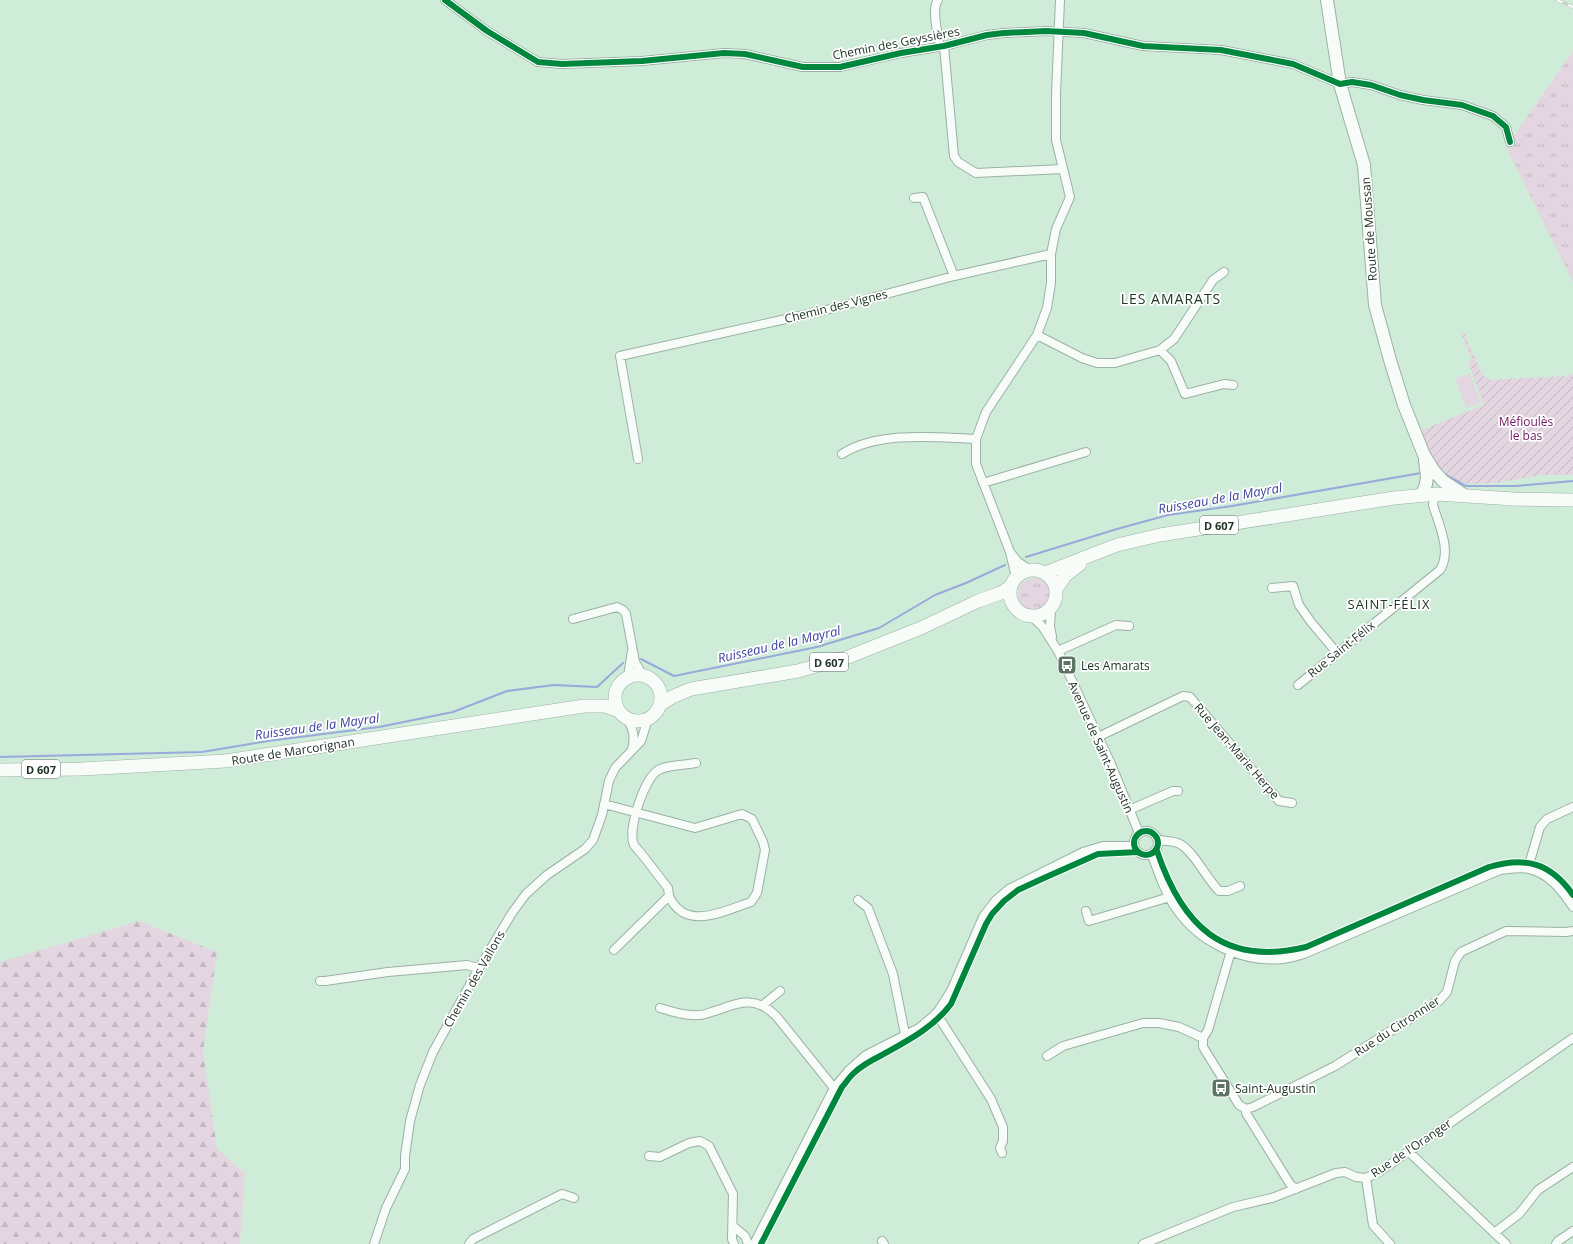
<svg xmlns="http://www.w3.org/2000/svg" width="1573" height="1244" font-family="'Open Sans',sans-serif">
  <defs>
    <pattern id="grass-tufts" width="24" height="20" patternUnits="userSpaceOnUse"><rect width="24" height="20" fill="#e3d6e1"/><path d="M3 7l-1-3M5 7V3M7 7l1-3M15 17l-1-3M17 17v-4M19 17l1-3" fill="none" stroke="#c2b8c1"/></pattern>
    <pattern id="forest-firs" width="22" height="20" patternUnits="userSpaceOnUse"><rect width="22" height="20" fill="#e3d6e1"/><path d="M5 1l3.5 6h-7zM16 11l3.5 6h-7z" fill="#c2b8c1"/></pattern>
    <pattern id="garden-furrows" width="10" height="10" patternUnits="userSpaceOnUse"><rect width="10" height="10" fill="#e3d6e1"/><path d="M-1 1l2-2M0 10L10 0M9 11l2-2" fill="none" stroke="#c2b8c1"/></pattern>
  </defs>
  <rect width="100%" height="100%" fill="#cfecd9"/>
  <path fill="url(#grass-tufts)" d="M1573 51V282L1506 147Z
    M1018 594a16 16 0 1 1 32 0a16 16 0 1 1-32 0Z"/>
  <path fill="url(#forest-firs)" d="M139 921 217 952 203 1051 217 1149 245 1173 240 1244H0V962Z"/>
  <path fill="url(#garden-furrows)" d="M1464 333 1482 375 1490 380 1566 376 1573 374V475H1541L1495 483 1467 484 1444 475 1445 471 1436 465 1419 431 1484 405 1468 362 1472 360 1461 334Z"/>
  <path fill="#e3d6e1" d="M1469 373 1481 403 1466 408 1455 379Z"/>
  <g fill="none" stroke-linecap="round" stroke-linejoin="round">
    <path stroke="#98aada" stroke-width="2" d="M1446 475 1466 486H1516L1573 481
      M1026 557 1117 529 1168 515 1232 506 1421 473
      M641 659 674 676 817 647 879 628 935 595 966 583 1005 565
      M0 757 202 752 268 741 379 727 453 712 507 691 554 685 597 687 623 663"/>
    <defs>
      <path id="street" d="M445 0 487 31 538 62 562 64 642 61 724 53 745 54 803 67H840L901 53 944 46 987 35 1004 33 1046 31 1084 33 1143 46 1221 50 1293 64 1340 84 1352 82 1371 85 1400 95 1423 100 1462 105 1493 116 1506 127 1510 142
        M938 0C931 9 938 35 940 46
        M944 46 954 156 958 162 976 173 1063 169
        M914 198 923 197 954 276
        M1037 335 1082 358 1097 363H1115L1160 350 1174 339 1213 280 1224 272
        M1160 350 1171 361 1185 394 1224 384 1233 385
        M842 454C878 431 934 437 976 439
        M638 459 620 356 826 310 954 276 1051 254
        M983 483 1086 452
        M1010 552 976 464V439L986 412 1037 335 1047 308 1051 283V254L1056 229 1070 197 1056 140V94L1060 0
        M1015 579V573L1010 552 1018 562 1030 570
        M1272 588 1293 586 1299 605 1311 622 1337 653
        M1051 609 1050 626 1052 637
        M1032 617 1042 626 1058 651 1111 764 1139 833
        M573 619 617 607 623 610 626 614 635 662 642 674
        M1058 651 1116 625 1129 626
        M628 676 632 651
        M1298 685 1440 570C1452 551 1439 525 1433 505L1434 499
        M626 718C634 729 635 737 632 750
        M1098 737 1183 696 1190 697 1279 801 1292 803
        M604 804 695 828 742 814 752 819 763 842 765 850 757 893 751 902C724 911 685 932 669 896
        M1129 810 1173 791H1178
        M1134 843a12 12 0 1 1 24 0a12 12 0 1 1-24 0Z
        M1159 840C1165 841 1175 841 1180 844 1195 853 1206 878 1219 891H1228L1240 886
        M1152 855C1158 872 1166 895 1177 910 1200 943 1243 963 1283 959 1290 958 1298 956 1304 954L1500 870C1509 869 1520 867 1529 869 1549 873 1562 891 1573 907
        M1528 868 1540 827 1547 819 1573 807
        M858 900 868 908 893 974 905 1034
        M1086 911 1089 921 1170 897
        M614 950 669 896 668 888C660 878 652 867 644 857 641 853 637 849 634 845 627 830 644 780 657 771 665 765 685 765 696 763
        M1231 951 1208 1030 1203 1038V1047L1239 1105 1246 1109
        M320 981H325L388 972 467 965 479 968
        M763 1005 780 991
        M660 1008C673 1012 686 1016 700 1015 705 1015 710 1012 715 1011 740 1002 756 995 777 1017L834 1088
        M936 1013 991 1099 1003 1127V1141L1000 1148 1002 1153
        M1047 1056 1063 1046 1143 1023H1159L1179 1027 1203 1038
        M1246 1109 1253 1107 1335 1066 1440 1000 1447 992 1455 961 1461 952 1506 931 1566 932 1573 931
        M1246 1109V1113L1290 1184 1296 1189
        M1409 1152 1506 1244
        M649 1156 660 1157 689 1143 700 1141 709 1146 733 1194 732 1239 734 1244
        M1366 1178 1373 1225 1390 1244
        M733 1226 745 1236 748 1244
        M1494 1233 1519 1214 1538 1190 1573 1167
        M882 1241 884 1244
        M374 1244 386 1208 405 1169V1156L410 1121 420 1085 433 1052 479 968 512 913 526 894 547 875 585 849 593 840 602 815 609 781 615 768 641 741 648 719
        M469 1244 473 1239 562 1194 574 1198
        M754 1244 834 1088 849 1070 866 1055 919 1028 937 1013 951 991 983 917 996 900 1009 889 1083 852 1103 846H1134
        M1143 1244 1233 1207 1272 1198 1336 1173 1345 1172 1356 1177 1366 1178 1379 1172 1573 1038
        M1556 1244 1558 1241 1573 1231"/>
      <path id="secondary" d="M1327 0 1340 84 1364 165 1375 305 1390 360 1404 405 1424 455 1434 471 1443 481 1464 495
        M1422 495 1426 484 1427 477 1425 460"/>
      <path id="primary" d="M1506 499 1573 500
        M1010 593a23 23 0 1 1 46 0a23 23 0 1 1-46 0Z
        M1045 573 1117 545 1160 535 1394 498 1437 494 1514 499
        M1056 589 1065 576 1080 564
        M615 698a23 23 0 1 1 46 0a23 23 0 1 1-46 0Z
        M661 704 672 697 691 689 798 671 848 657 921 628 978 601 1001 593 1011 586
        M0 770 82 769 225 761 584 706H605L617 710"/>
    </defs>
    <use href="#street" stroke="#9bb1a3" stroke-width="10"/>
    <use href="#secondary" stroke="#9bb1a3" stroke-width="14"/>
    <use href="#primary" stroke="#9bb1a3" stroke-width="14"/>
    <use href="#street" stroke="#f8fcf9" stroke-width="8"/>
    <use href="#secondary" stroke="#f8fcf9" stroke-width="12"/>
    <use href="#primary" stroke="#f8fcf9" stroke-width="13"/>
    <defs>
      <path id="rail" d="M1557 0 1573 7"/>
    </defs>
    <use href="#rail" stroke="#c8d1cb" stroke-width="3.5"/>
    <use href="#rail" stroke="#fff" stroke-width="2" stroke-dasharray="6" stroke-linecap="butt"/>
    <defs>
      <path id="cycleway" d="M445 0 487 31 538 62 562 64 642 61 724 53 745 54 803 67H840L901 53 944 46 987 35 1004 33 1046 31 1084 33 1143 46 1221 50 1293 64 1340 84 1352 82 1371 85 1400 95 1423 100 1462 105 1493 116 1506 127 1510 142
        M1134 843a12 12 0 1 1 24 0a12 12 0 1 1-24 0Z
        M1157 851C1182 925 1223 967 1306 947L1489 867C1525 856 1551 863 1573 895
        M761 1244 842 1087C846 1083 849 1077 854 1073 862 1065 872 1060 882 1055 907 1041 933 1028 951 1004L986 924 992 914 1004 901 1018 890 1044 878 1098 854 1138 852"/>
    </defs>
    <use href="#cycleway" stroke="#fff" stroke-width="8"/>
    <use href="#cycleway" stroke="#00873e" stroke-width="6"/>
  </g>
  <defs>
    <symbol id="bus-square" viewBox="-11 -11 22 22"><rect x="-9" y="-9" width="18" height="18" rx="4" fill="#5d7465" stroke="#fff"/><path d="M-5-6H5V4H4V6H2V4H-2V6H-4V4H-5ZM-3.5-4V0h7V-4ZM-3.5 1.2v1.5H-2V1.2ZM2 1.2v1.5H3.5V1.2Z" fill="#fff"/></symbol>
  </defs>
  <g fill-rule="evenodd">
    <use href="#bus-square" x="1056" y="654" width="22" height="22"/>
    <use href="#bus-square" x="1210" y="1077" width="22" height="22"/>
  </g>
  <g text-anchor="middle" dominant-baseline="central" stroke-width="3.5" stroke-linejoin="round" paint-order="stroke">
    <g fill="#fff" stroke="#637168" stroke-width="1">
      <rect x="1200" y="516" width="38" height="18" rx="3"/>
      <rect x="810" y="653" width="38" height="18" rx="3"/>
      <rect x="22" y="760" width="38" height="18" rx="3"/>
    </g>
    <g font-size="11" font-weight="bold" fill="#203427">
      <text x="1219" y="525">D 607</text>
      <text x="829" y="662">D 607</text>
      <text x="41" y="769">D 607</text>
    </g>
    <g font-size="12" fill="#203427" stroke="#fff">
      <text transform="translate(896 43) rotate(-11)">Chemin des Geyssières</text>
      <text transform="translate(1369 229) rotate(-94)">Route de Moussan</text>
      <text transform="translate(836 306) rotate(-14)">Chemin des Vignes</text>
      <text transform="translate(1341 649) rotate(-39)">Rue Saint-Félix</text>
      <text transform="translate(1101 747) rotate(66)">Avenue de Saint-Augustin</text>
      <text transform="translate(293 751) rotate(-9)">Route de Marcorignan</text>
      <text transform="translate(1237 751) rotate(49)">Rue Jean-Marie Herpe</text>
      <text transform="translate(474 979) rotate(-60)">Chemin des Vallons</text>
      <text transform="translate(1397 1026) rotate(-33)">Rue du Citronnier</text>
      <text transform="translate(1411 1148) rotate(-34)">Rue de l'Oranger</text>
    </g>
    <g font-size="12" fill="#711962" stroke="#fff">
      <text x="1526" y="421">Méfioulès<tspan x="1526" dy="14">le bas</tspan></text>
    </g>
    <g font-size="12" fill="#203427" stroke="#fff" text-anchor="start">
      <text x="1081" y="665">Les Amarats</text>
      <text x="1235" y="1088">Saint-Augustin</text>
    </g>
    <g font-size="13" font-style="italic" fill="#4045a1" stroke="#fff">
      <text transform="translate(1220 498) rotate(-10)">Ruisseau de la Mayral</text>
      <text transform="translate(779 644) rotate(-13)">Ruisseau de la Mayral</text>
      <text transform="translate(317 726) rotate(-8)">Ruisseau de la Mayral</text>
    </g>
    <g font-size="13" letter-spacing="1" fill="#203427" stroke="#fff">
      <text x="1389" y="604">SAINT-FÉLIX</text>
    </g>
    <g font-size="14" letter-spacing="1" fill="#203427" stroke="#fff">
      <text x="1171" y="298">LES AMARATS</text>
    </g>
  </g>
</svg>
